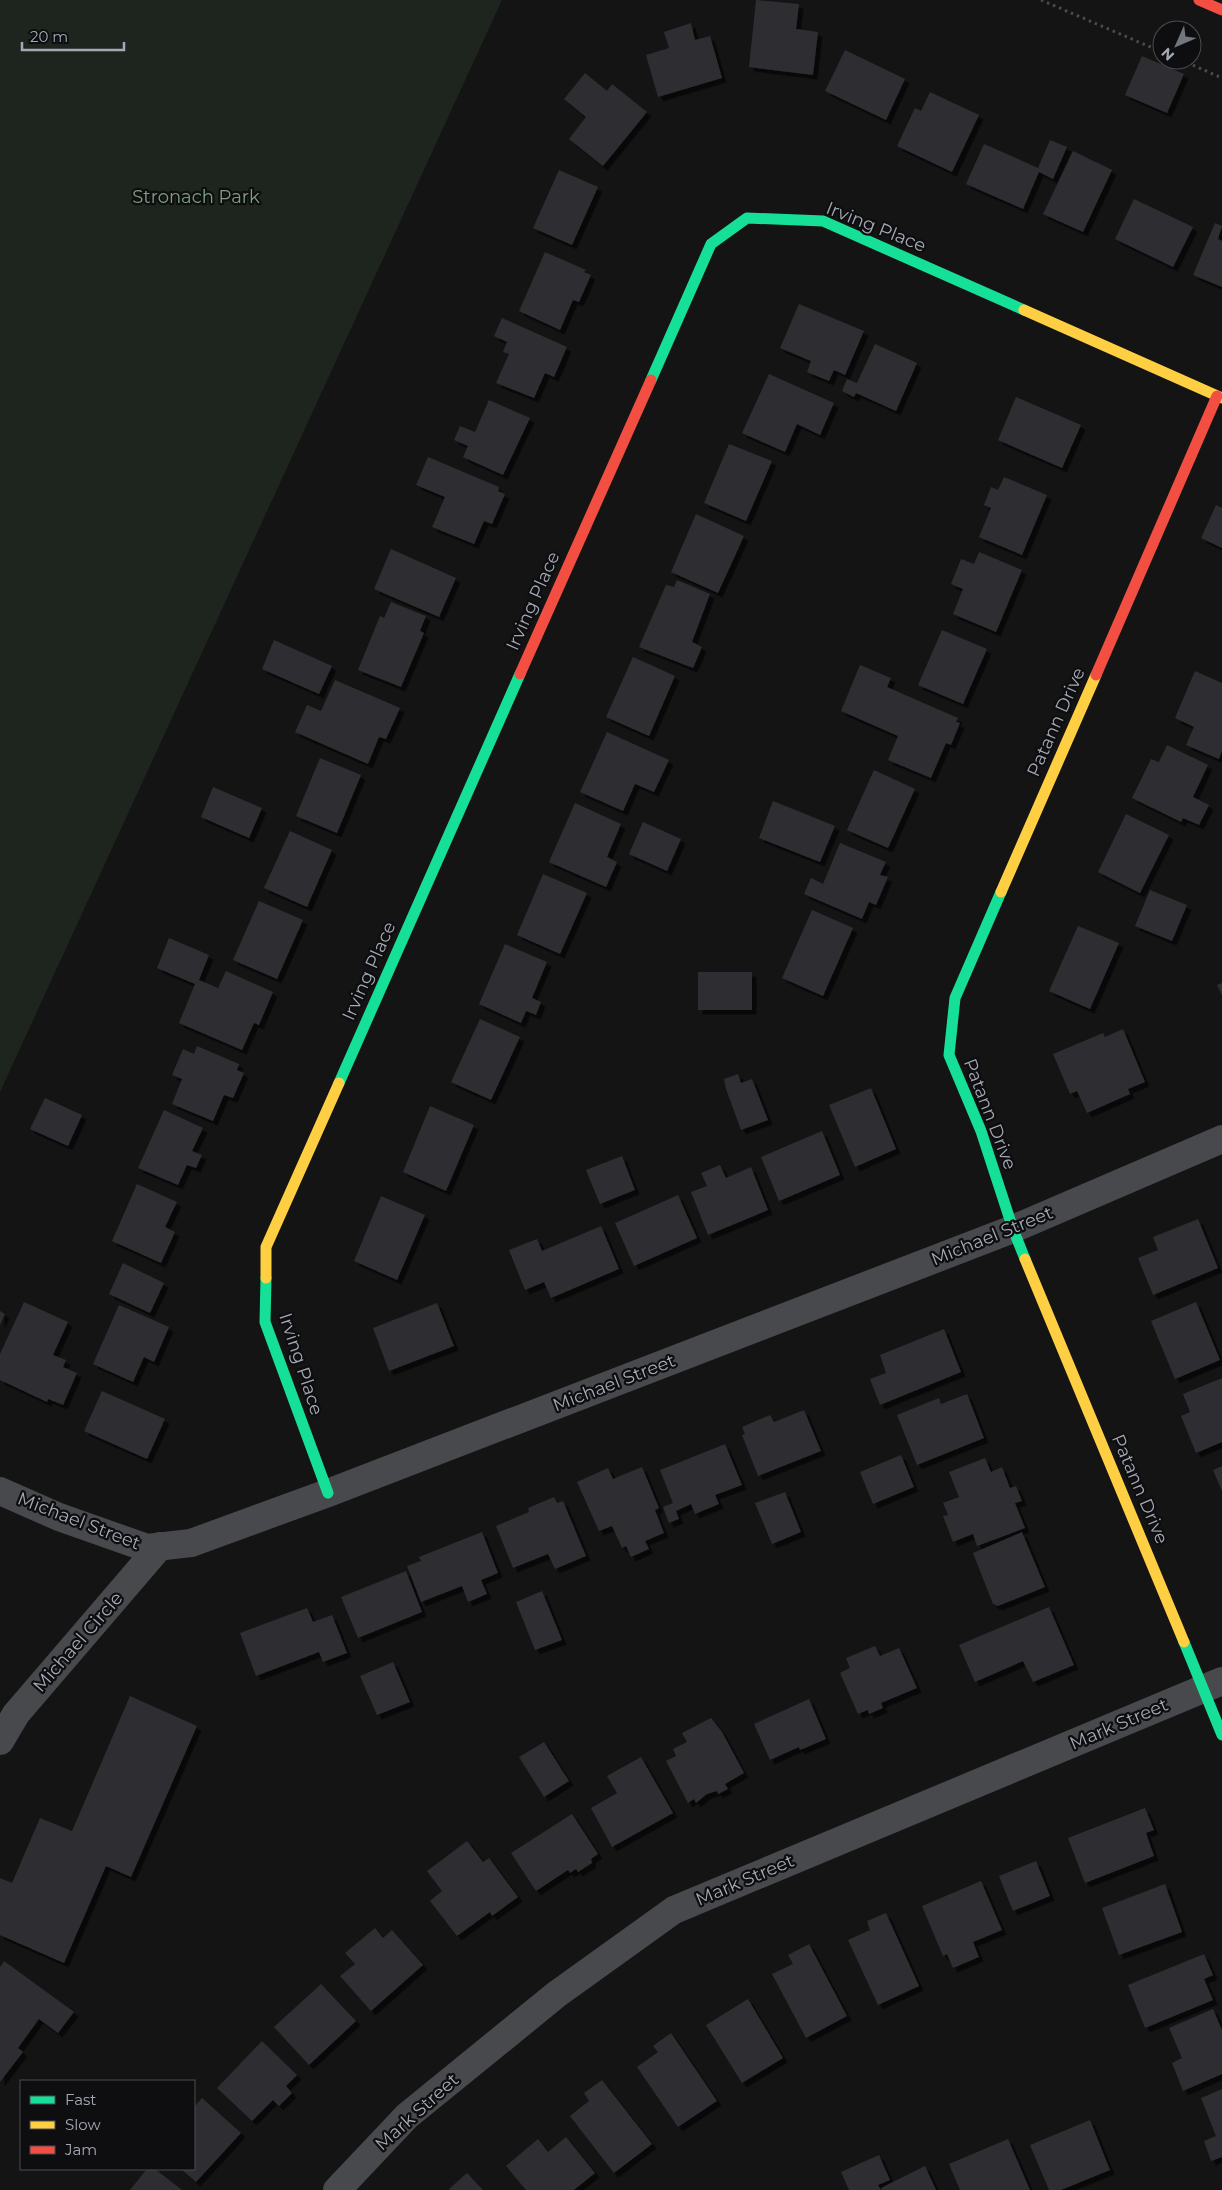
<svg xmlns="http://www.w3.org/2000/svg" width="1222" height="2190" font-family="Montserrat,sans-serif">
  <defs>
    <filter id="shadow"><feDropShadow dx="4.5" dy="4.5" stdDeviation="0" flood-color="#0009"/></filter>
  </defs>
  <rect width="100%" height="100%" fill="#141414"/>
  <path fill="#1e241e" d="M0 0H502L0 1092Z"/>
  <path fill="#2e2e30" filter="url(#shadow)" d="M756 0 799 4 796 29 818 32 813 75 749 67Z
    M691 23 695 40 710 36 722 78 658 97 646 55 669 48 664 32Z
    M845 50 905 79 886 120 825 91Z
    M1142 56 1184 74 1167 113 1125 95Z
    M585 73 607 91 612 84 647 112 603 166 569 139 586 117 564 99Z
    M930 92 979 115 952 172 897 146 915 108 921 111Z
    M1050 140 1067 147 1053 179 1039 172 1023 209 966 184 984 144 1038 168Z
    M1073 151 1112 170 1083 232 1043 214Z
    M559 170 598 187 572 245 533 228Z
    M1134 199 1193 227 1173 267 1115 239Z
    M1215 223 1222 226 1218 239 1222 241V287L1193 275Z
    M545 252 586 270 584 272 591 275 579 302 573 300 560 330 519 311Z
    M799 304 864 331 845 375 834 370 829 381 807 372 811 361 780 348Z
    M502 318 567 347 554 377 545 373 534 398 496 383 509 354 503 352 507 342 494 336Z
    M875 344 917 363 896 411 856 393 854 397 842 391 847 379 857 383Z
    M769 374 834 403 820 435 797 424 785 452 742 433Z
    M1016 397 1081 425 1062 468 998 440Z
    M489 400 530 418 503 475 463 457 468 446 454 440 460 426 475 432Z
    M729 444 772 461 746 521 704 503Z
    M428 457 499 487 498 491 505 494 492 524 484 521 474 544 432 527 445 497 416 485Z
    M1004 477 1047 495 1022 555 979 537 991 508 984 505 991 487 998 490Z
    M1216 505 1222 508V548L1201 538Z
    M696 514 744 536 718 593 671 572Z
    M391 549 456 578 439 617 374 589Z
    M979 552 1022 570 996 632 953 614 963 589 951 584 961 559 974 564Z
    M677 580 710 594 692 642 702 647 693 668 639 647 666 585 674 587Z
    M391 602 426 616 420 631 424 633 401 687 358 670 380 616 384 618Z
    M942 630 987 649 963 704 918 685Z
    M274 640 332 666 319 694 262 669Z
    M633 657 675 676 649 736 606 717Z
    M860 665 891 678 887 687 958 718 956 722 960 723 951 745 946 743 931 778 888 760 898 736 841 711Z
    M1195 671 1222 683V751L1219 759 1186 745 1194 727 1175 718Z
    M335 680 400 708 386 739 379 737 368 764 295 732 307 705 321 711Z
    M607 732 669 760 654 792 635 784 623 811 580 792Z
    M1167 745 1208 765 1193 797 1209 805 1199 825 1183 818 1181 822 1132 798 1151 759 1159 762Z
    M320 758 361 775 337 833 296 816Z
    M874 770 915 789 888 848 847 830Z
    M213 787 262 808 249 838 201 817Z
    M773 801 835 826 820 862 759 838Z
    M575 803 621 824 607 857 617 862 606 887 549 862Z
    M1126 814 1169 835 1140 893 1098 872Z
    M643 822 681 839 667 871 629 854Z
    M290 831 332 850 307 907 264 888Z
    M840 843 886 862 880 875 888 877 876 905 869 902 862 919 804 894 811 878 823 884Z
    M543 874 587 893 560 954 517 935Z
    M1150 890 1187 905 1172 941 1135 926Z
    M259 901 303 920 277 979 233 960Z
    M812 910 853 928 823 996 782 978Z
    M1078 926 1119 943 1090 1009 1049 991Z
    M169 938 209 955 199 980 218 988 226 971 273 992 259 1025 254 1023 242 1050 179 1023 195 984 157 968Z
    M505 944 547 962 532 998 541 1002 536 1015 526 1011 521 1023 479 1004Z
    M698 972H752V1010H698Z
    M1222 983V995L1217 985Z
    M480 1019 520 1037 491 1100 451 1082Z
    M1123 1029 1145 1082 1128 1089 1130 1094 1087 1113 1077 1091 1070 1094 1053 1054 1103 1033 1105 1037Z
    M197 1046 239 1064 237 1070 244 1073 233 1098 224 1095 213 1121 172 1104 182 1079 172 1075 183 1049 194 1054Z
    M738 1074 741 1083 752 1079 768 1120 741 1130 726 1089 724 1079Z
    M871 1088 896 1149 855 1167 829 1105Z
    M45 1098 82 1115 68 1146 30 1129Z
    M430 1106 474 1125 446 1191 403 1172Z
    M164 1110 203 1128 192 1151 202 1155 196 1168 187 1165 178 1185 138 1168Z
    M822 1131 840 1175 779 1201 761 1157Z
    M622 1156 635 1190 600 1204 586 1170Z
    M720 1165 726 1178 751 1167 768 1210 708 1235 691 1192 707 1186 701 1173Z
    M137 1184 177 1202 165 1227 175 1232 161 1263 112 1241Z
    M678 1195 697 1238 634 1266 615 1223Z
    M381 1196 425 1215 397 1280 354 1261Z
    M1198 1219 1218 1268 1153 1295 1138 1258 1158 1250 1153 1237Z
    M601 1226 619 1269 551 1298 544 1282 525 1290 509 1250 537 1239 542 1251Z
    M123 1263 164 1283 150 1313 109 1294Z
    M24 1302 68 1322 53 1355 66 1360 63 1367 77 1373 63 1405 48 1399 47 1402 0 1380V1354Z
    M1196 1302 1220 1360 1175 1379 1151 1321Z
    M437 1303 454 1346 389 1371 373 1328Z
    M119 1305 169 1327 154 1362 144 1357 133 1382 93 1364Z
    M0 1311 5 1314 0 1325Z
    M944 1329 961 1372 880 1405 870 1379 886 1373 880 1355Z
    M1222 1378V1442L1196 1453 1181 1416 1190 1412 1183 1394Z
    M102 1391 165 1419 147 1459 84 1431Z
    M967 1394 984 1438 917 1465 897 1415 939 1398 941 1404Z
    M804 1410 821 1451 758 1476 742 1435 745 1434 742 1427 770 1415 774 1422Z
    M725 1444 742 1485 715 1495 719 1504 695 1514 691 1504 676 1511 679 1519 669 1523 663 1507 673 1503 660 1470Z
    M901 1455 914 1487 873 1504 860 1472Z
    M985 1458 991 1472 1002 1467 1010 1488 1016 1486 1022 1501 1015 1503 1025 1528 977 1546 973 1534 953 1542 943 1516 948 1515 943 1503 959 1497 949 1472Z
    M1222 1466V1491L1213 1470Z
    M642 1467 659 1508 655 1510 664 1533 645 1541 649 1549 631 1557 626 1546 622 1548 612 1526 599 1531 577 1482 608 1468 613 1479Z
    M785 1492 801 1532 772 1544 755 1503Z
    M554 1497 557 1503 563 1501 586 1556 555 1569 548 1554 513 1568 496 1526 529 1512 528 1508Z
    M482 1532 498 1573 481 1580 487 1594 468 1602 462 1586 421 1602 407 1566 421 1561 419 1557Z
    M1022 1532 1045 1587 998 1606 993 1604 973 1553Z
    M406 1571 422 1612 358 1638 341 1597Z
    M542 1591 562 1640 535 1650 516 1602Z
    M1049 1607 1074 1665 1033 1682 1023 1661 975 1682 959 1645Z
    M307 1608 313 1622 332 1615 347 1653 323 1662 319 1652 256 1676 240 1633Z
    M875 1646 880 1656 899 1648 917 1688 881 1703 883 1708 869 1714 868 1710 858 1714 840 1673 850 1668 846 1658Z
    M393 1662 410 1702 377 1715 360 1676Z
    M130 1696 197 1726 131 1877 106 1866 64 1963 0 1935V1878L12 1883 40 1818 72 1831Z
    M809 1699 826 1739 800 1750 799 1747 770 1760 754 1724Z
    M711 1718 722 1732 744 1773 725 1784 728 1789 718 1794 717 1791 707 1794 696 1803 694 1799 688 1803 666 1761 676 1756 673 1749 687 1742 682 1733Z
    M544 1742 569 1781 544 1797 519 1757Z
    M641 1757 673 1813 612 1847 591 1808 617 1793 607 1776Z
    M1145 1808 1154 1830 1146 1833 1154 1856 1085 1883 1068 1838Z
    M572 1814 598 1854 591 1859 592 1863 578 1872 576 1869 570 1873 568 1870 536 1891 511 1853Z
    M467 1841 483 1862 489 1858 518 1897 492 1916 490 1912 457 1936 430 1901 442 1891 427 1871Z
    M1036 1861 1050 1896 1013 1911 999 1876Z
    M981 1881 1002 1930 973 1942 979 1957 953 1968 947 1954 943 1956 922 1906Z
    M1165 1884 1182 1932 1119 1955 1102 1908Z
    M886 1913 919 1986 878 2005 848 1940 870 1930 867 1921Z
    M375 1928 383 1938 392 1930 423 1965 371 2011 340 1976 355 1964 345 1953Z
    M809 1944 847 2016 806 2038 772 1974 793 1964 788 1955Z
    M1204 1954 1213 1975 1204 1979 1213 2000 1145 2028 1128 1985Z
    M4 1961 74 2012 58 2033 39 2019 18 2048 23 2052 0 2082V1967Z
    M321 1984 356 2021 309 2065 274 2027Z
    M748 1999 783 2058 742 2083 706 2025Z
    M1213 2009 1222 2030V2074L1183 2091 1172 2063 1182 2058 1169 2028Z
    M671 2033 717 2101 678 2127 637 2067 658 2052 653 2046Z
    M262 2041 297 2075 286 2086 292 2093 279 2106 273 2100 252 2121 217 2088Z
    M602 2080 652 2144 614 2173 570 2116 589 2101 584 2093Z
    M1222 2089V2157L1211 2161 1204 2141 1216 2136 1201 2098Z
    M202 2098 241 2133 196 2182 181 2169H194V2107Z
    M1090 2120 1110 2170 1061 2190H1049L1030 2145Z
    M566 2137 595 2173 574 2190H526L506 2166 538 2139 548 2152Z
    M1008 2139 1030 2190H960L949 2164Z
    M879 2155 890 2180 878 2185 881 2190H849L841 2172Z
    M925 2166 936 2190H882L881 2188Z
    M147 2169H155L182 2190H130Z
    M467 2173 483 2190H450L449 2189Z"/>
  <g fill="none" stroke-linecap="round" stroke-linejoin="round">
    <path stroke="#4a4b4f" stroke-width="3" stroke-dasharray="2.5 4" stroke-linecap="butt" d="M1041 0 1162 52
      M1181 60 1222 78"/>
    <path stroke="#48494d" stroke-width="28" d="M0 1491 59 1517 147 1548 191 1543 328 1493 1013 1229 1222 1139
      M0 1741 16 1714 160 1546
      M337 2190 407 2116 557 1994 674 1910 1222 1681"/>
    <path stroke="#16e098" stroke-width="11" d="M651 380 711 244 747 218 823 221 1024 310
      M1001 892 955 998 949 1055 981 1131 1013 1229 1025 1259
      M339 1083 520 674
      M266 1278 265 1322 328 1493
      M1184 1642 1222 1735"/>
    <path stroke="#ffcf43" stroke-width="11" d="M1024 310 1222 398
      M1001 892 1096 675
      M1025 1259 1184 1642
      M266 1278V1247L339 1083"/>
    <path stroke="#f24e42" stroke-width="11" d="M1199 0 1222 10
      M520 674 651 380
      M1096 675 1217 396"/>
  </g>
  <g text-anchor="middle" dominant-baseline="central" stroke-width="4.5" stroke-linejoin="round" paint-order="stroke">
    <g font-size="18" fill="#7ba17c" stroke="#0e0e10">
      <text x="196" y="197">Stronach Park</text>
    </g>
    <g font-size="18" fill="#a4aab5" stroke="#0e0e10">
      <text transform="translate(876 227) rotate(22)">Irving Place</text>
      <text transform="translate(533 601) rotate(-66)">Irving Place</text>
      <text transform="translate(1056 722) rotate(-66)">Patann Drive</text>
      <text transform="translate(369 971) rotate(-66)">Irving Place</text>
      <text transform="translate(990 1114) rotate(69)">Patann Drive</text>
      <text transform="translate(992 1236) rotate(-22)">Michael Street</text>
      <text transform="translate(301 1364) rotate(72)">Irving Place</text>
      <text transform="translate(614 1383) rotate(-21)">Michael Street</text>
      <text transform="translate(1140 1489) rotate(67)">Patann Drive</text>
      <text transform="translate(79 1521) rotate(21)">Michael Street</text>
      <text transform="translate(78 1642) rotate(-49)">Michael Circle</text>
      <text transform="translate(1119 1724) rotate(-23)">Mark Street</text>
      <text transform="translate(745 1880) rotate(-23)">Mark Street</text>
      <text transform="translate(417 2112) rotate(-42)">Mark Street</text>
    </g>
  </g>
  <rect x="20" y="2080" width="175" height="90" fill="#0e0e10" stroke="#4a4c52"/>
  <rect x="30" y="2096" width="25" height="8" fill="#16e098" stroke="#4a4c52"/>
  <text x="65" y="2105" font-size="15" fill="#a4aab5">Fast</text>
  <rect x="30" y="2121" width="25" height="8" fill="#ffcf43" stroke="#4a4c52"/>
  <text x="65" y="2130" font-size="15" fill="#a4aab5">Slow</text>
  <rect x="30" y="2146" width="25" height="8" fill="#f24e42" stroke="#4a4c52"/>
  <text x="65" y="2155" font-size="15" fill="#a4aab5">Jam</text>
  <g transform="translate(1177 45) rotate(225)"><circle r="24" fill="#0e0e10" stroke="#4a4c52"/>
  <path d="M0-4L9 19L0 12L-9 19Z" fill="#72767d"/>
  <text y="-8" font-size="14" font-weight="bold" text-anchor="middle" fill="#a4aab5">N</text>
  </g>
  <path d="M22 42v8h102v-8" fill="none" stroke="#a4aab5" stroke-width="2.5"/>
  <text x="30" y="42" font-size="15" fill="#a4aab5" stroke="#0e0e10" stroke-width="4" paint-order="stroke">20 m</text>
</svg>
